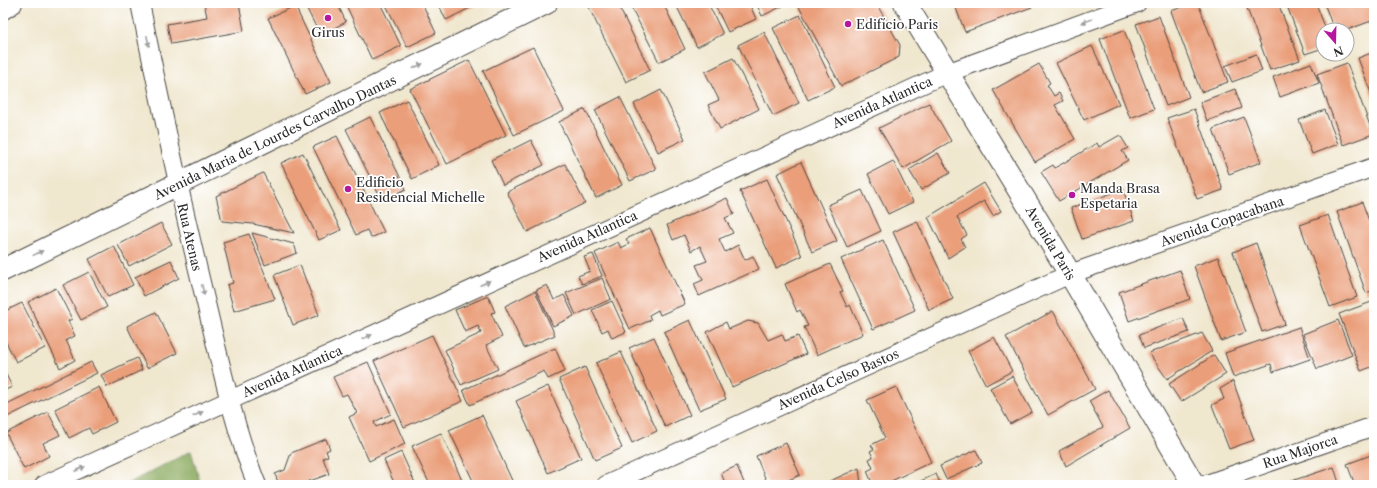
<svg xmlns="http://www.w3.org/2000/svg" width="1377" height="488" font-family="'Libre Caslon Text',serif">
  <rect width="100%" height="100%" fill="#fff"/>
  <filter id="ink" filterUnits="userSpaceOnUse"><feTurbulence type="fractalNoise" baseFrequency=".025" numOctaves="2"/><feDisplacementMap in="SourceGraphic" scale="8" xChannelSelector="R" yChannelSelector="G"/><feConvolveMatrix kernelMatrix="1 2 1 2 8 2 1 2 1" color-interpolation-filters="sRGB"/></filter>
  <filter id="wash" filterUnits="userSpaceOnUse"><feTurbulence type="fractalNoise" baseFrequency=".012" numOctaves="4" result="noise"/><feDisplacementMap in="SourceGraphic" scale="16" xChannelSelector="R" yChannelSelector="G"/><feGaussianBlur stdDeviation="0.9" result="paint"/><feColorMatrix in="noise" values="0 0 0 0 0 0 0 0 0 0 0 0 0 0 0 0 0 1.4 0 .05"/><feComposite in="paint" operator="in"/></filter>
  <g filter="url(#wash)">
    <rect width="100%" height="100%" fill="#f0e7cf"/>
    <path fill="#88a85c" stroke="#5a6a44" d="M191 451 201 485H125Z"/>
    <g id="blocks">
      <path fill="#ea9e79" d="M204 3H239L244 31 171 44 167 24 207 17Z
        M304 3H337L346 22 320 35Z
        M345 3H380L401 46 372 60Z
        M385 3H422L436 33 407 47Z
        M438 3H480L446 20Z
        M598 3H617L650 70 626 82 589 8Z
        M629 3H663L685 49 659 62Z
        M675 3H708L723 34 697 47Z
        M714 3H749L756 19 728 32Z
        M756 3H789L762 16Z
        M797 3H876L900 45 899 57 841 86Z
        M954 3H1031L1032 7 965 32Z
        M1194 3H1198L1228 82 1201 92 1171 11Z
        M1245 3H1278L1300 60 1270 70Z
        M1286 3H1316L1326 30H1323V48L1305 54Z
        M1324 3H1374V20L1347 30H1334Z
        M295 6 331 82 305 94 268 18Z
        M800 15 835 87 808 100 773 28Z
        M1159 16 1189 97 1166 106 1136 24Z
        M1124 30 1154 109 1130 118 1100 39Z
        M764 32 799 103 773 116 738 45Z
        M1092 46 1119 104 1084 120 1056 63Z
        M533 47 564 111 514 135 483 71Z
        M1374 52V101L1358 58Z
        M1256 54 1262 71 1232 82 1225 66Z
        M733 58 759 109 720 129 708 105 719 100 705 72Z
        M469 60 506 135 447 164 410 89Z
        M1311 63 1319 83 1280 97 1273 77Z
        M1347 63 1373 134 1343 145 1317 74Z
        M1039 64 1050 83 1047 85 1054 96 1059 93 1063 101 1055 105 1075 139 1035 162 993 90Z
        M1235 89 1242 108 1207 121 1200 102Z
        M661 90 685 139 658 152 634 104Z
        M620 97 656 169 630 181 595 110Z
        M407 100 439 165 412 179 380 113Z
        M929 103 951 141 903 169 879 128Z
        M585 109 622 185 596 198 559 122Z
        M1194 109 1223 190 1197 199 1167 118Z
        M1325 110 1338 144 1312 154 1299 120Z
        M370 117 406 189 382 201 346 129Z
        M1244 117 1261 162 1229 174 1213 129Z
        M1120 135 1128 148 1122 151 1128 160 1059 201 1041 172 1053 165 1055 168 1097 143 1099 147Z
        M337 136 384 232 371 238 367 230 356 235 313 147Z
        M531 140 544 165 503 185 491 160Z
        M303 153 341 230 319 240 281 163Z
        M938 153 950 173 921 190 909 170Z
        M893 161 913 202 888 214 868 174Z
        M801 162 837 241 812 252 777 174Z
        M565 164 585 203 527 232 507 192Z
        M263 173 294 233 253 224 222 221 216 196Z
        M767 179 802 256 776 268 740 191Z
        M984 183 1001 211 993 216 984 201 957 217 967 235 961 239 965 247 948 258 928 217Z
        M1123 189 1134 221 1082 239 1071 208Z
        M862 190 881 231 847 247 828 205Z
        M727 198 734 214 725 218 733 233 719 239 725 252 738 245 745 260 753 256 759 269 699 296 694 284 703 280 696 265 707 261 700 246 691 251 684 235 673 240 667 225Z
        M1362 202 1374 234V290L1366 293 1337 212Z
        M1328 215 1357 297 1330 307 1300 225Z
        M917 221 953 299 929 310 893 232Z
        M161 223 172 244 129 266 118 245Z
        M650 228 685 304 660 315 658 310 649 315 651 320 630 329 595 253 618 242 621 248 629 244 626 239Z
        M252 233 294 244 297 253 265 265Z
        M249 234 275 299 234 311 227 285 233 283 223 242Z
        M883 240 915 310 873 329 841 259Z
        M1256 243 1285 324 1262 332 1233 252Z
        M114 246 133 285 108 297 89 259Z
        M593 254 602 276 582 284 578 276 590 271 584 257Z
        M1218 257 1246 332 1221 341 1194 266Z
        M171 260 179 278 144 296 135 277Z
        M830 264 843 291 840 292 847 307 850 305 863 334 817 355 804 327 808 326 800 310 797 312 785 284Z
        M300 265 319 315 293 325 274 275Z
        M1180 270 1190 299 1129 321 1119 292Z
        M89 272 107 307 81 320 63 285Z
        M602 278 611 299 576 315 566 293Z
        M547 285 554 300 564 295 574 316 553 326 536 290Z
        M56 288 72 319 68 321 75 336 66 340 75 360 60 368 28 302Z
        M535 291 555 335 524 348 505 306Z
        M488 296 495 312 491 313 502 337 486 345 498 369 461 385 445 350 481 333 478 326 465 332 455 310Z
        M612 301 626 332 612 338 608 329 602 332 592 310Z
        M1374 301V366L1361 371 1339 314Z
        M22 303 45 348 16 362 3 336V312Z
        M1053 311 1095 389 1048 415 1006 337Z
        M156 312 177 353 147 368 127 326Z
        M1183 318 1189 332 1144 348 1139 335Z
        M690 320 726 399 699 410 664 332Z
        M1338 320 1352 355 1317 369 1303 334Z
        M748 321 758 323 768 340 782 334 785 341 798 336 806 354 732 387 707 332 726 322 729 329Z
        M1299 327 1310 359 1273 372 1271 364 1233 377 1225 353Z
        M1202 333 1212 351 1167 379 1149 353Z
        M432 335 463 401 404 427 374 361Z
        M654 337 690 415 665 427 629 348Z
        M994 337 1012 371 986 385 968 351Z
        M555 348 565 371 548 379 544 371 470 405 463 390Z
        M621 352 657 431 632 443 596 363Z
        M1214 355 1226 374 1181 402 1169 384Z
        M137 358 142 370 107 387 101 375Z
        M91 362 97 373 3 419V406Z
        M368 362 391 414 374 422 376 427 394 419 405 444 369 461 349 417 357 413 347 394 342 396 333 377Z
        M585 367 622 448 595 460 559 379Z
        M3 368 12 387 3 391Z
        M1012 376 1032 412 1010 424 990 388Z
        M1233 381 1254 440 1229 449 1212 405 1224 399 1220 389Z
        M548 386 581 458 548 473 516 401Z
        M99 387 116 422 92 434 89 428 69 438 55 409Z
        M896 387 931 462 883 485H873L867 471 873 468 869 459 873 457 870 451 874 449 871 445 885 438 867 400Z
        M1108 390 1130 428 1066 466 1059 451 1103 427 1089 401Z
        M48 412 60 435 43 443 49 456 24 469 6 433Z
        M482 415 514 485H475L449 430Z
        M441 433 464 485H430L412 446Z
        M326 439 330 449 326 451 328 456 323 458 329 474 299 485H279L275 474 285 470 291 453Z
        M786 443 800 475 777 485H768L756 456Z
        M976 450 982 463 946 479 940 466Z
        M401 452 416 485H395L384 460Z
        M1371 455 1374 462V485H1355L1347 464Z
        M737 466 745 485H726L721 473Z
        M1334 467 1339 483 1336 485H1279Z
        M859 468 861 485H821Z
        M936 474 941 485H912Z"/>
    </g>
  </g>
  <g filter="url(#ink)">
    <use href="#blocks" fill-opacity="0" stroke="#494744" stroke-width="1"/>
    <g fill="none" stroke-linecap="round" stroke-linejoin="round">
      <defs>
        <path id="minor" d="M140 3C160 102 181 200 205 299 220 361 233 425 257 485
          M44 485 947 73 1137 3
          M606 485 1070 274 1374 167
          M1204 485 1374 426"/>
        <path id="tertiary" d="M905 3 1070 274 1194 485
          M3 8 11 3
          M3 270 546 3"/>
      </defs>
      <use href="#minor" stroke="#494744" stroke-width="20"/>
      <use href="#tertiary" stroke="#494744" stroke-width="24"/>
      <use href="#minor" stroke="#fff" stroke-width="18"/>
      <use href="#tertiary" stroke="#fff" stroke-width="22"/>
    </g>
    <defs><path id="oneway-solid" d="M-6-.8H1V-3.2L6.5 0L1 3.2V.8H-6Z"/></defs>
    <g fill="#a0a0a0">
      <use href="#oneway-solid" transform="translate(1087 21) rotate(160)"/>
      <use href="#oneway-solid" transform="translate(148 41) rotate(78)"/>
      <use href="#oneway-solid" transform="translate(418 66) rotate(-26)"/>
      <use href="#oneway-solid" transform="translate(38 253) rotate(-26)"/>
      <use href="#oneway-solid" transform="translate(485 283) rotate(-24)"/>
      <use href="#oneway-solid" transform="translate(203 290) rotate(77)"/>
      <use href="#oneway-solid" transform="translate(367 337) rotate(-24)"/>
      <use href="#oneway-solid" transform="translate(198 414) rotate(-25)"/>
      <use href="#oneway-solid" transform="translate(80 469) rotate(-25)"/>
    </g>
  </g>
  <g fill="#b5179e" stroke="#fff" stroke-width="1.5">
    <circle cx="328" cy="18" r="4"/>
    <circle cx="848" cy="24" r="4"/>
    <circle cx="348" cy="189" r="4"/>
    <circle cx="1072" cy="195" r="4"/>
  </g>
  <g text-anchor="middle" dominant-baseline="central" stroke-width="3.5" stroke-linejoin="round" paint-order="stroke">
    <g font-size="13" fill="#2b2b2b" stroke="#fff" text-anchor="start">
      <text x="856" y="24">Edifício Paris</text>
      <text x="328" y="32" text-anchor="middle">Girus</text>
      <text x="356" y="182">Edificio<tspan x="356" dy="15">Residencial Michelle</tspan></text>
      <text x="1080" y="188">Manda Brasa<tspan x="1080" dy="15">Espetaria</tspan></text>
    </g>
    <g font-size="13" fill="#2b2b2b" stroke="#fff">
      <text transform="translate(882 102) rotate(-24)">Avenida Atlantica</text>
      <text transform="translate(275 137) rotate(-26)">Avenida Maria de Lourdes Carvalho Dantas</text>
      <text transform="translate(1222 221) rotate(-19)">Avenida Copacabana</text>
      <text transform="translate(587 236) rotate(-24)">Avenida Atlantica</text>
      <text transform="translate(190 237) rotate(77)">Rua Atenas</text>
      <text transform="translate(1051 243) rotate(59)">Avenida Paris</text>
      <text transform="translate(292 371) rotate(-24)">Avenida Atlantica</text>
      <text transform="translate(838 379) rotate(-24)">Avenida Celso Bastos</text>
      <text transform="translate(1300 451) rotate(-19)">Rua Majorca</text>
    </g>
  </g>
  <rect width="1377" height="488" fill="none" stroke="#fff" stroke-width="16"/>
  <g transform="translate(1335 42) rotate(160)"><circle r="19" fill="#ffffff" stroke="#aaaaaa"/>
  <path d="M0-3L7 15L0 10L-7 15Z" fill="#b5179e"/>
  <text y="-6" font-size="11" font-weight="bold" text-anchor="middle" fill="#2b2b2b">N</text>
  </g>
</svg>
